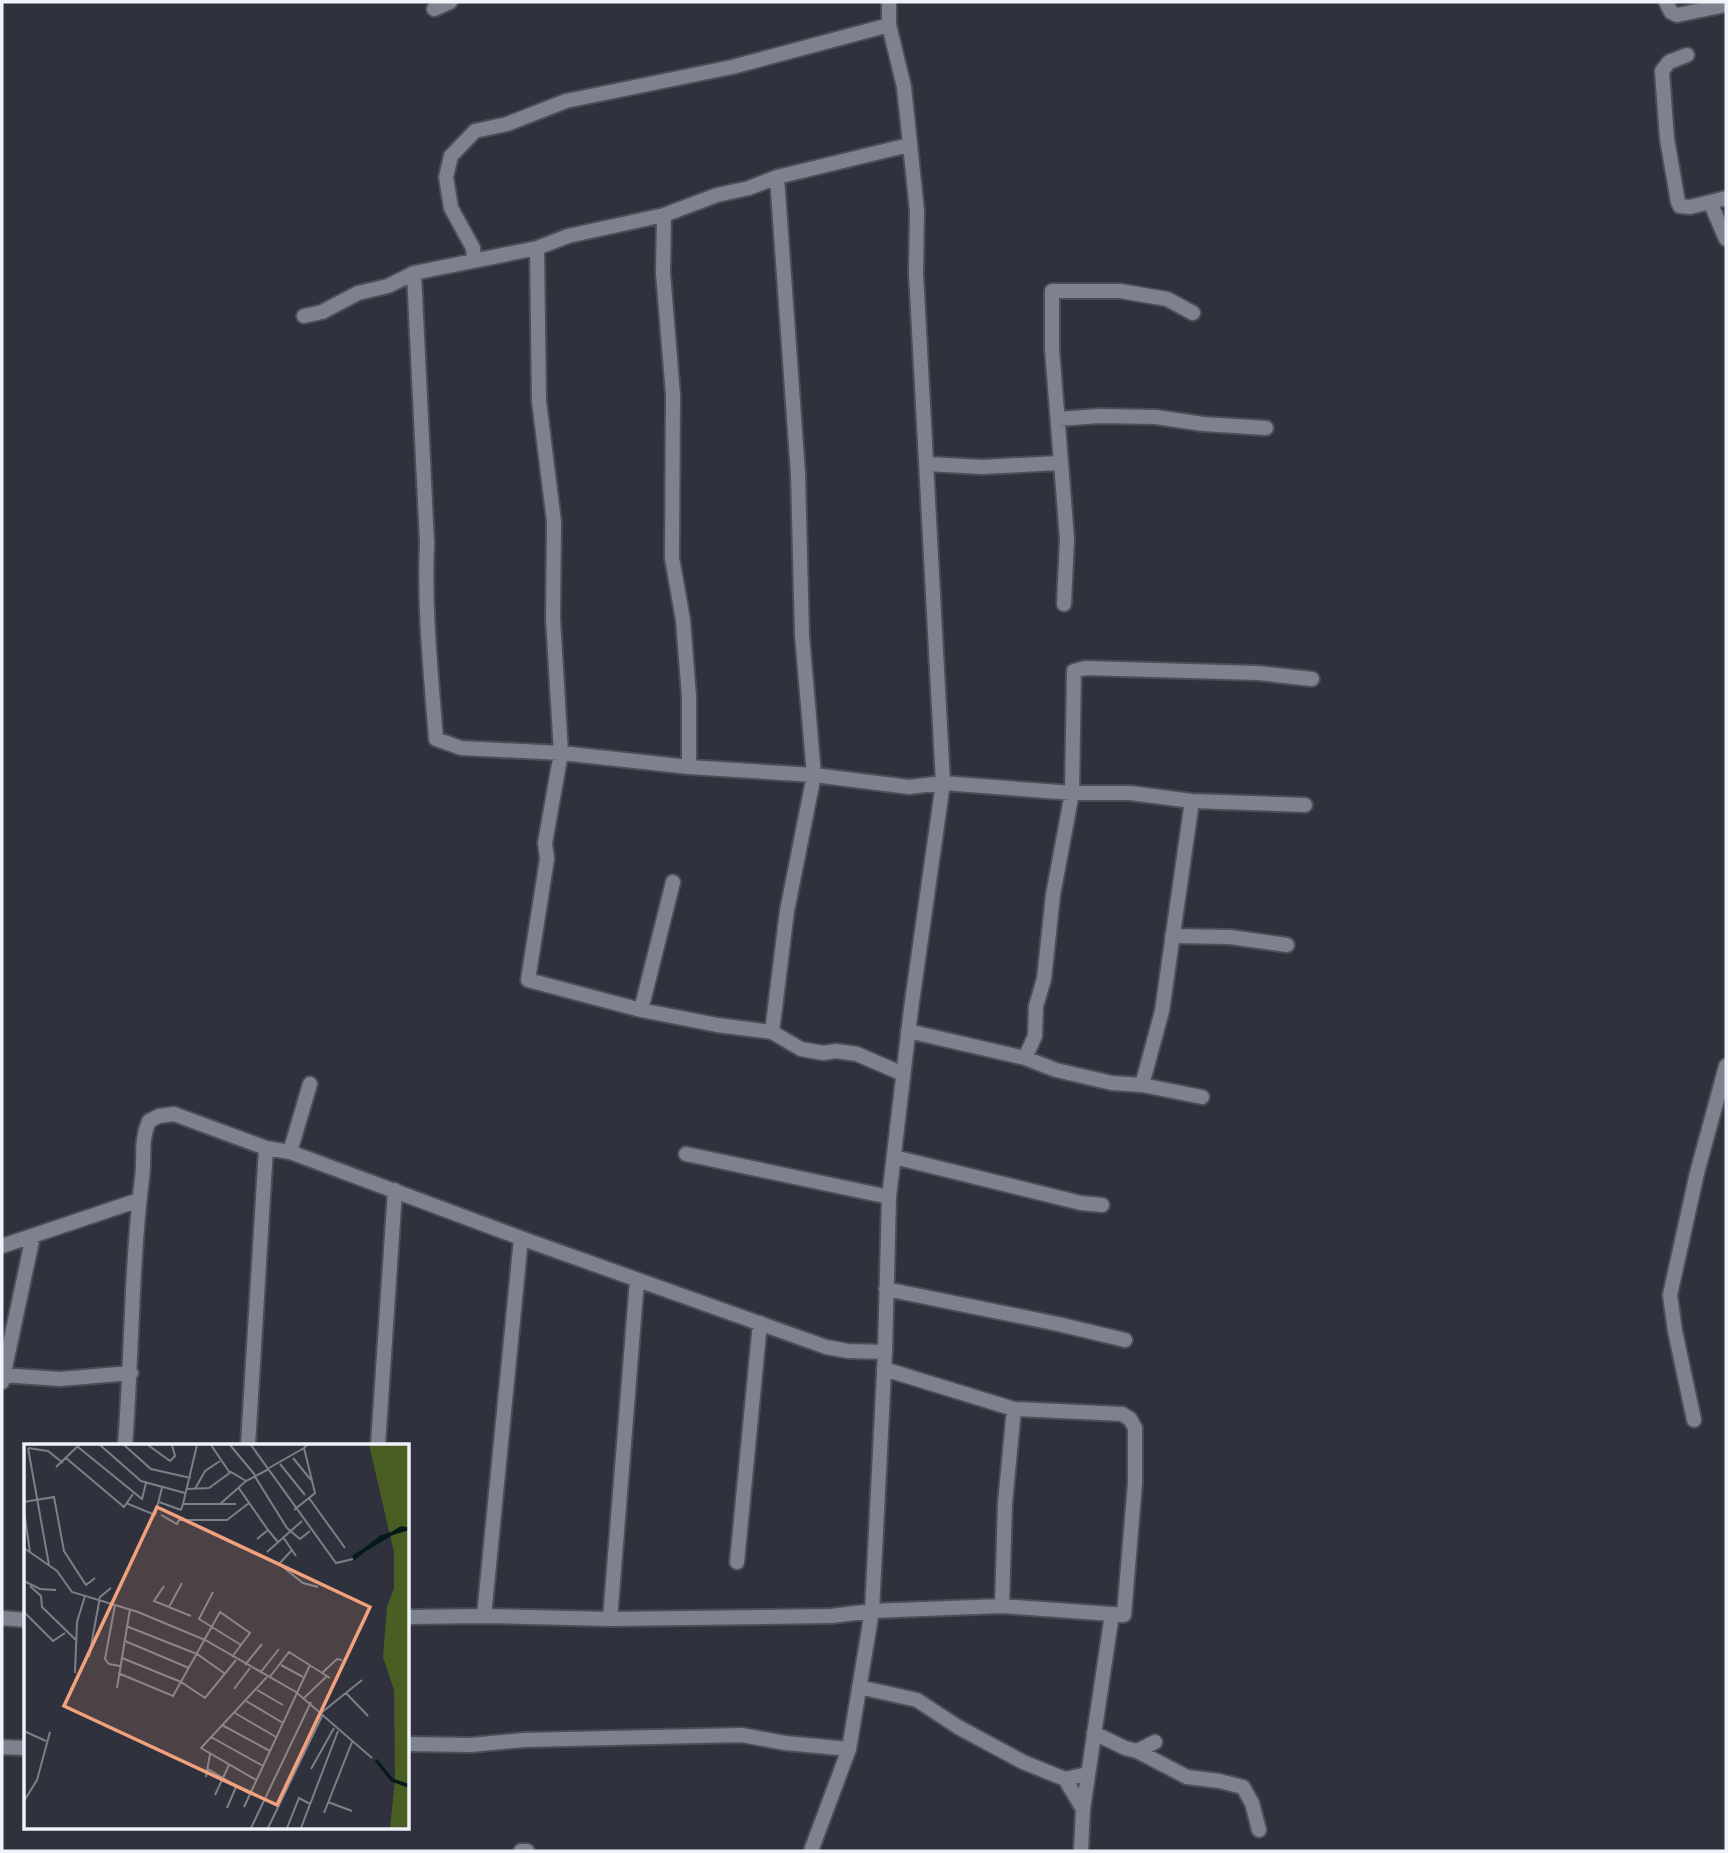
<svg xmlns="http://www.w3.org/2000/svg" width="1728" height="1853" font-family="'Alegreya Sans',sans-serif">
  <rect width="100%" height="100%" fill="#2f323d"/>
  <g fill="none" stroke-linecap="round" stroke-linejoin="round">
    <defs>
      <path id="minor" d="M1666 2 1671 12 1677 15 1726 5
        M434 9 450 2
        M1687 55 1669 62 1662 71 1667 139 1678 202 1680 206 1690 207 1726 198
        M1710 202 1726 239
        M664 215 663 273 673 395 672 558 683 620 689 696V767
        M537 248 539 401 554 522 553 619 561 753 545 843 547 859 528 980 641 1010 717 1025 772 1032 801 1049 823 1053 836 1051 857 1054 903 1074
        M474 260 473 248 451 208 446 177 451 156 475 131 507 124 566 101 732 67 889 25
        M414 273 427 543C424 609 431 674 436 739L461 748 561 753 689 767 814 775 909 787 943 783 1072 793H1130L1192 801 1162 1011 1142 1085 1112 1083 1056 1070 1025 1058 908 1031
        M304 316 322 312 358 293 388 286 414 273 537 248 568 236 664 215 717 195 749 188 777 177 909 145
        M1058 419 1099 416 1156 417 1203 424 1266 428
        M927 464 982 467 1059 463
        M1064 604 1067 539 1052 349V291H1120L1167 299 1193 313
        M1192 801 1305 805
        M1172 936 1230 937 1287 945
        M641 1010 673 882
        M772 1032 787 911 814 775 802 635 798 474 777 177
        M1025 1058 1035 1036 1036 1006 1044 979 1053 895 1072 793 1074 671 1085 668 1258 673 1312 679
        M1142 1085 1202 1097
        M290 1152 310 1084
        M686 1154 889 1197
        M894 1157 1081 1203 1102 1205
        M2 1246 139 1200
        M886 1289 1058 1324 1125 1340
        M884 1369 1014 1409 1122 1414 1130 1419 1135 1428V1483L1124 1615 1112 1614 1083 1809
        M2 1375 60 1379 131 1373
        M2 1382 33 1236
        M1694 1420 1675 1331 1670 1295 1697 1173 1726 1066
        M125 1445C132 1357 131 1267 142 1178 145 1157 140 1142 149 1121L159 1116 174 1114 266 1148 290 1152 529 1241 826 1347 848 1351 885 1352
        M248 1445 266 1148
        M378 1445 395 1190
        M737 1562 760 1323
        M1002 1606 1005 1503 1014 1409
        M484 1616 521 1238
        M408 1617 484 1616 610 1619 831 1616 872 1611 1002 1606 1112 1614
        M2 1618 26 1620
        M610 1619 637 1280
        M859 1687 917 1700 958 1727 1023 1762 1065 1779 1087 1774
        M1094 1733 1125 1748 1137 1751 1187 1777 1219 1781 1243 1787 1252 1803 1259 1830
        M408 1744 471 1745 524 1740 742 1735 785 1743 849 1749
        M2 1747 26 1748
        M1137 1751 1155 1742
        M1065 1779 1083 1809 1081 1851
        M521 1851H527
        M811 1851 849 1749 872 1611 885 1352 889 1197 911 1009 943 783 916 273 917 211 904 87 889 25V2"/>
    </defs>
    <use href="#minor" stroke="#4b4e57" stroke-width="18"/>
    <use href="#minor" stroke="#7e828f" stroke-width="14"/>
  </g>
  <g transform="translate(24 1444)">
    <rect width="385" height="385" fill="#2f323d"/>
    <path d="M345 1H385V384H366L371 336 370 246 359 213 363 163 370 144V108Z" fill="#4a5d23"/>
    <path fill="none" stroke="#071a1b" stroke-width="3.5" d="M329 113 377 84 385 85M329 115 357 93 385 84M352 316 368 336 385 342"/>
    <path fill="none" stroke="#7c7f88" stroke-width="2" d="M76 1 117 37 161 49M100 1 127 25 167 34M124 1 146 17 151 12 148 1M187 1 206 29M206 1 231 31M227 1 312 119 329 115M54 3 118 55 122 39M4 4 25 121M4 4 24 7 39 19M42 14 100 63 109 50M269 14 287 36M256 20 281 51M32 23 55 1M245 24 280 4M230 31 263 84 276 95 286 87M214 43 244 86M163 45 185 44 207 28 222 37M171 45 181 27 196 17M285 54 321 104M0 58 30 53 40 107 62 141 71 134M135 58 157 66M102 59 131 71 138 44M159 60 173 1M196 60 222 37 245 25M157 66 159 60H212M270 66 291 49 280 4 283 1M0 67 6 108M137 71 153 80 155 76H203L225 59M259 93 272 112M233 95 244 86 254 98M0 104 33 127 48 148 114 168 181 196 272 248 348 314M268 106 255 120 279 139 294 143M243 108 278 77M0 137 16 145 32 146M6 142 17 152 18 163 53 197M140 142 130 157 167 172M189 148 175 175 217 201M91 161 81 215 85 220 96 222M145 163 158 139M0 168 29 197 41 189M102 182 173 210 200 229M101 197 165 224M65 213 76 153 87 144M98 214 157 238 181 254 212 216M221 221 238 200M257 221 279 233M51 229 53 178 61 152M94 229 149 252 196 168 226 189 208 213M236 229 255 205M298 229 313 215 318 216M245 234 265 208 306 234M93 244 106 165M210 245 226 224M233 246 259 261M322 249 344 272M280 254 303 232M222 257 259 279M211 269 252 293M297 269 338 236M198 281 246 307M0 287 22 297M187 293 239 322M184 325 226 350M287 325 310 284M182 333 186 310M232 336 177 304 243 233M191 351 205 321M0 357 13 336 26 288M304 358 328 367M220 363 286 221M203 364 212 343M300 369 328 298M227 384 287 258M244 384 299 270M263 384 275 354 286 360M277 384 314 287"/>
    <path fill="#f1a17d" fill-opacity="0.15" stroke="#f1a17d" stroke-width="3.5" d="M133 63 346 163 253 361 40 262Z"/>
    <rect width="385" height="385" fill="none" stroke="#eff2f9" stroke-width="3.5"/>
  </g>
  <rect width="1728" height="1853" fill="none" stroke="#eff2f9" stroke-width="7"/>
</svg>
